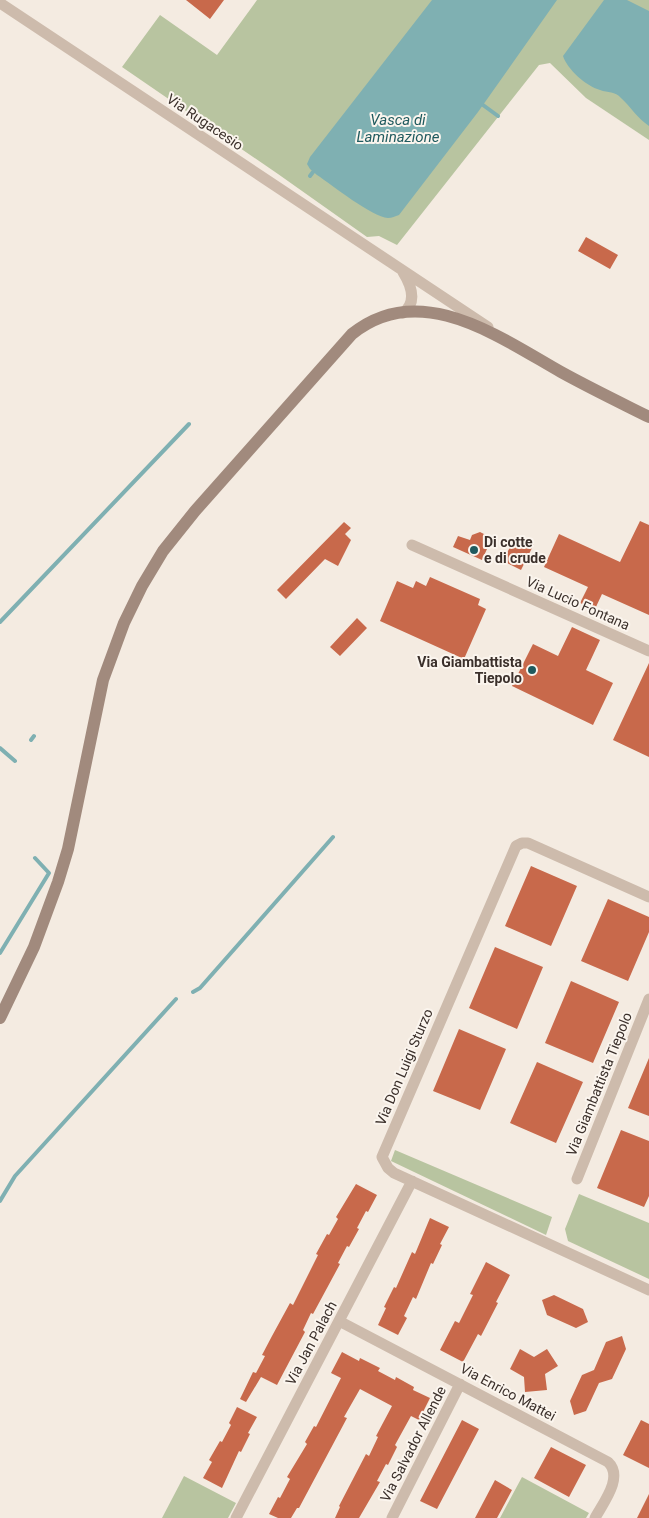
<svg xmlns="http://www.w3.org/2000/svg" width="649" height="1518" font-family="Roboto,sans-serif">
  <rect width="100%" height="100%" fill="#f4ebe1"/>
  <path fill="#b8c4a0" d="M257 0H649V140L586 98 550 63 539 65 397 245 379 236 367 237 278 174 122 67 160 15 217 55Z
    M395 1150 552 1217 546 1235 391 1161Z
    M579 1194 649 1223V1279L568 1241 565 1229Z
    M184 1476 236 1503 228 1518H162Z
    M522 1477 589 1513 586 1518H500Z"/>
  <path fill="#7fb0b2" d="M432 0H557L478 112 399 215C395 216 392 218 388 218 372 217 332 185 317 175L310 169 307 164 310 157Z
    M604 0H627L649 11V126C637 118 631 107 621 98 615 91 608 93 600 90 586 86 567 69 563 56Z"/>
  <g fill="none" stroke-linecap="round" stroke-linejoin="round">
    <path stroke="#7fb0b2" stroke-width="4" d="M483 105 498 116
      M310 176 313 172
      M0 622 189 424
      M31 740 34 736
      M0 748 15 761
      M0 953 49 873 35 858
      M193 992 200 988 333 837
      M0 1201 15 1176 176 999"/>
  </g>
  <path fill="#c8694b" d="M186 0H224L210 19Z
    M586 237 618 255 610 269 578 251Z
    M640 521 649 525V615L602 594 595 609 580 603 588 587 544 567 559 534 620 562Z
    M344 522 351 528 345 534 351 540 338 566 325 559 286 599 277 590Z
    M480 532 492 538 482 560 453 547 458 536 470 540 472 535Z
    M516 535 534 544 521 570 503 561Z
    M430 577 480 599 478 605 486 609 464 659 380 621 397 581 413 588 416 581 426 586Z
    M357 618 367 628 340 656 330 647Z
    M572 627 600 640 586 670 613 683 593 725 512 686 533 644 558 656Z
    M649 663V757L613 740Z
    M531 866 577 886 551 946 505 926Z
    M608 899 649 917V932L628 981 581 961Z
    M495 947 543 967 517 1029 469 1008Z
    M571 981 619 1002 593 1063 545 1043Z
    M459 1029 506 1049 480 1110 433 1091Z
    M649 1058V1116L628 1108Z
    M537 1062 583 1082 556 1143 510 1123Z
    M621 1130 649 1141V1196L644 1207 597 1188Z
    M356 1184 377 1195 368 1212 366 1211 357 1228 359 1229 349 1247 347 1246 338 1263 340 1264 313 1314 311 1313 303 1330 305 1332 277 1385 261 1377 246 1402 240 1399 253 1372 256 1373 265 1356 262 1355 272 1336 290 1303 293 1305 318 1255 316 1254 327 1234 329 1235 338 1219 336 1217Z
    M430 1218 449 1227 440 1244 442 1245 433 1264 431 1263 416 1299 413 1297 404 1316 407 1318 398 1335 378 1325 386 1308 384 1307 394 1287 396 1288 412 1252 415 1254Z
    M486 1262 510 1275 496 1302 498 1303 481 1336 478 1334 463 1362 440 1350 455 1321 459 1323 473 1295 470 1294Z
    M554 1295 583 1309 588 1322 576 1328 547 1315 542 1300Z
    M622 1336 626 1349 612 1379 599 1383 586 1411 574 1415 570 1401 582 1375 594 1370 606 1342Z
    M520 1349 534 1357 547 1349 558 1366 545 1374 547 1390 525 1392 524 1377 510 1369Z
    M342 1352 359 1361 360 1358 380 1368 378 1371 395 1380 396 1377 414 1387 413 1390 430 1398 419 1420 411 1416 395 1445 397 1447 388 1465 386 1464 377 1481 380 1482 359 1518H335L340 1507 339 1506 366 1454 369 1456 378 1437 376 1436 392 1406 360 1389 344 1417 347 1418 299 1508H297L291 1518H278L269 1514 278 1497 280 1498 290 1479 287 1477 307 1444 305 1442 314 1426 316 1427 341 1378 331 1373Z
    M237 1407 257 1417 248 1433 250 1434 241 1452 239 1451 222 1488 203 1478 212 1462 209 1460 220 1441 222 1442 231 1425 229 1423Z
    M462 1420 479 1429 437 1509 420 1501Z
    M641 1420 649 1424V1468L623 1455Z
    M551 1447 586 1465 569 1497 534 1478Z
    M495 1480 512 1490 497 1518H475Z
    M649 1494V1518H637Z"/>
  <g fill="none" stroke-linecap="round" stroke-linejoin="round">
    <path stroke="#cdbbac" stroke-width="11" d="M0 3 488 327
      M403 313C418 302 411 285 403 272
      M412 545 649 651
      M649 897 528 843H522L516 846 382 1157 388 1168 394 1173 649 1290
      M577 1179 649 999
      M339 1321 608 1462C624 1477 603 1503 595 1518
      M236 1518 412 1181
      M392 1518 460 1384"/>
    <path stroke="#a18a7d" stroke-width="12" d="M0 1018 34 947 58 882 68 849 103 680 124 623 142 586 163 551 195 511 352 334C420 279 499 337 561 372 590 388 619 402 649 417"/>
  </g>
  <g fill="#1f5a5e" stroke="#fbf5ee" stroke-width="2">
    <circle cx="474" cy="550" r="5"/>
    <circle cx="532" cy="670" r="5"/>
  </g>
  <g text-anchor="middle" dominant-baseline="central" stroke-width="4" stroke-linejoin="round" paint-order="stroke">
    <g font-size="14" fill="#3b302b" stroke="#fbf5ee">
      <text transform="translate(205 122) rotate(34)">Via Rugacesio</text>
      <text transform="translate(578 603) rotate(24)">Via Lucio Fontana</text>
      <text transform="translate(404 1067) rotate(-67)">Via Don Luigi Sturzo</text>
      <text transform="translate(599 1084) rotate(-68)">Via Giambattista Tiepolo</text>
      <text transform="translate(311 1343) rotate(-62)">Via Jan Palach</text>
      <text transform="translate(508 1392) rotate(28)">Via Enrico Mattei</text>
      <text transform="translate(413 1444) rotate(-63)">Via Salvador Allende</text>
    </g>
    <g font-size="14" font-weight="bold" fill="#3b302b" stroke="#fbf5ee" text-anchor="start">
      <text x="484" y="542">Di cotte<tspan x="484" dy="16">e di crude</tspan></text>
      <text x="522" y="662" text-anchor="end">Via Giambattista<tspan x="522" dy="16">Tiepolo</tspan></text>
    </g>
    <g font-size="15" font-style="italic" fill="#1f5a5e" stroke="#fbf5ee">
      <text x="398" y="120">Vasca di<tspan x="398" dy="17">Laminazione</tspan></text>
    </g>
  </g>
</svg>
